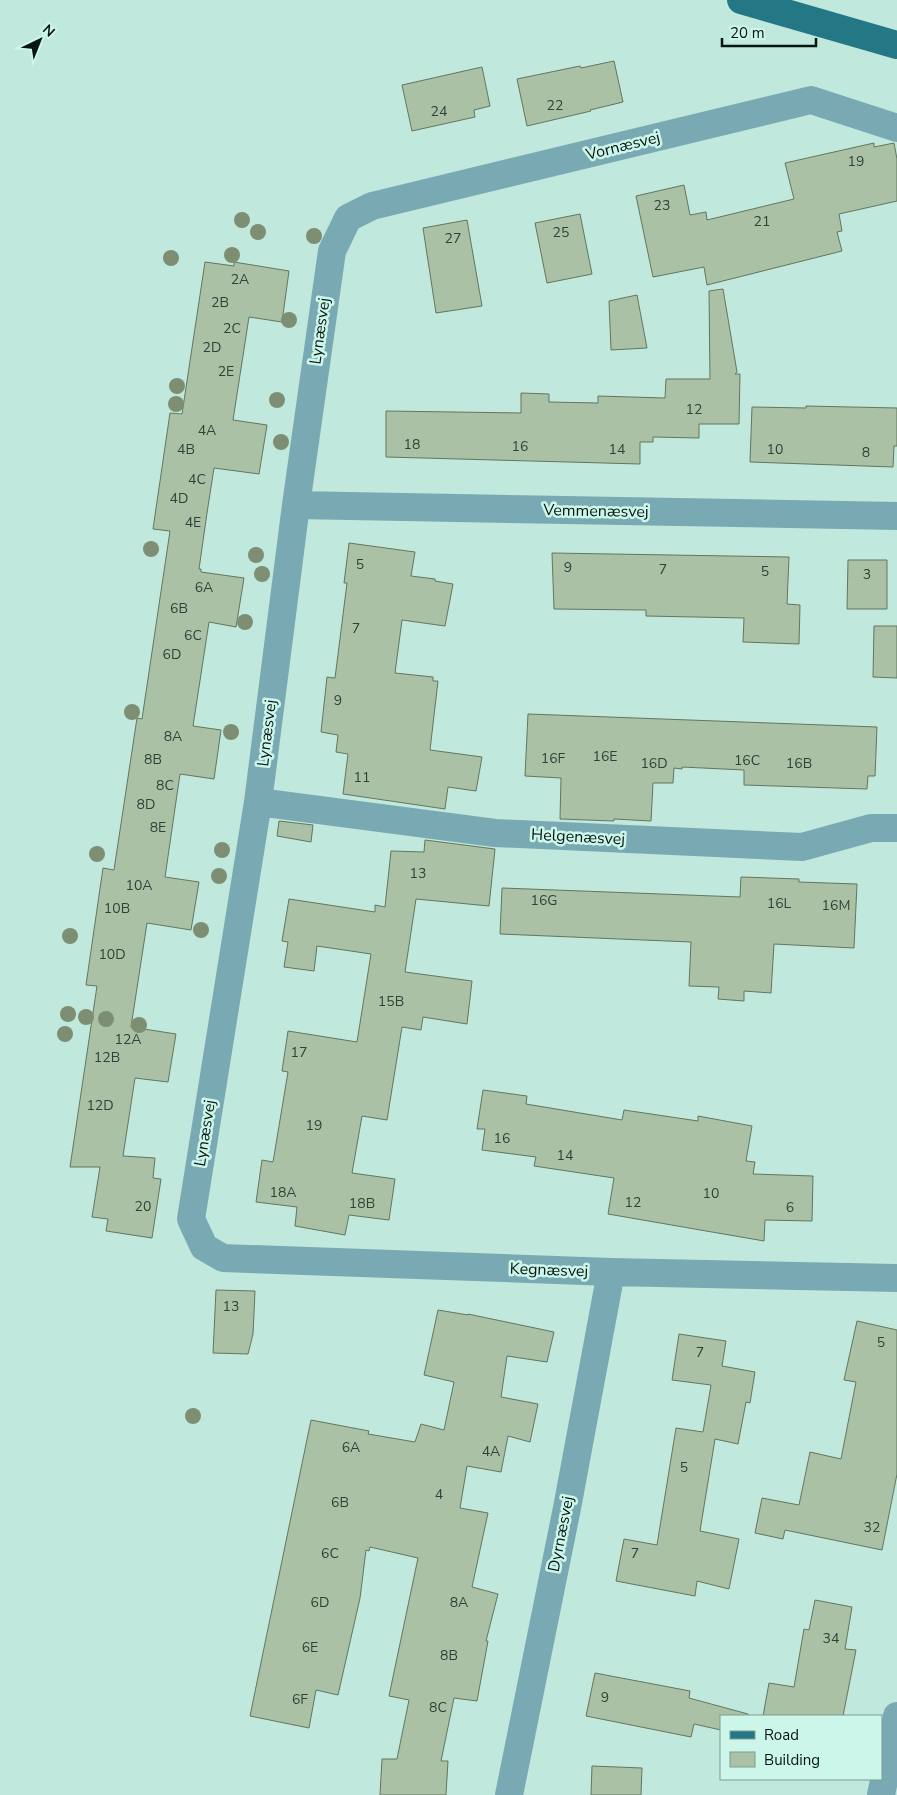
<svg xmlns="http://www.w3.org/2000/svg" width="897" height="1795" font-family="'Nunito Sans',sans-serif">
  <rect width="100%" height="100%" fill="#c0e8dd"/>
  <path fill="#aac1a6" stroke="#62765e" d="M614 61 623 102 590 110 591 111 527 126 517 79 580 66 581 68Z
    M482 67 490 106 474 110 475 117 412 131 402 85Z
    M874 143V147L894 143 897 159V201L839 214 842 231 837 232 842 251 707 285 704 267 653 277 636 196 684 185 690 215 706 212 707 220 794 199 785 163Z
    M580 214 592 274 547 283 535 223Z
    M467 220 482 306 436 313 423 228Z
    M205 262 234 266V262L289 271 282 322 249 317 233 420 267 425 259 474 214 468 207 513 199 569H201V572L244 578 236 627 209 622 193 726 221 730 214 779 180 774 165 877 199 882 191 930 147 923 131 1027 176 1034 168 1082 135 1078 123 1156 155 1158 153 1178 161 1179 152 1238 106 1231 108 1219 92 1217 100 1167H70L97 986 86 985 103 868 114 870 137 718 142 719 170 531 153 529 170 413 182 414Z
    M723 289 737 372 735 374H740L739 424H699V438L653 437V442H640V464L386 457V411L521 413V393L549 394V402L598 403V396L665 398 666 379H710L709 291Z
    M637 295 647 348 611 350 609 301Z
    M806 406 897 408V446H894L893 467 750 462 752 407 806 408Z
    M349 543 415 552 411 576 435 579V581L453 584 445 626 402 620 395 673 433 677V681H438L430 750 482 757 476 791 448 787 445 809 343 794 348 754 336 752 338 735 321 732 327 677 335 678 347 583H344Z
    M552 553 789 557 787 604 800 605 799 644 743 642 744 618 646 616V610L554 609Z
    M848 560H887V609H847Z
    M874 626H897V678L873 677Z
    M528 714 877 727 875 776H868L867 789 744 785V770L682 767V769L674 768 673 783H653L651 821 614 819V821L560 819 561 778 525 776Z
    M279 821 313 825 311 842 277 836Z
    M425 840 495 849 489 906 416 899 405 972 472 981 467 1024 423 1017 421 1030 402 1027 387 1120 362 1116 352 1173 395 1179 389 1220 349 1215 345 1235 295 1226 297 1207 256 1202 262 1160 273 1162 288 1072 282 1071 288 1031 357 1042 371 954 317 946 314 971 284 967 288 942 282 941 289 899 375 912V905L385 907 391 851 424 852Z
    M741 877 799 879V882L857 884 854 948 774 944 771 993 744 991V1001L718 999 719 987 689 986 691 942 500 934 502 888 740 897Z
    M483 1090 527 1096 526 1104 622 1120 624 1110 698 1121V1116L752 1126 746 1161 755 1162 753 1174 813 1176 812 1221 765 1220 764 1241 608 1214 614 1178 534 1166 536 1157 482 1150 485 1129H477Z
    M216 1290 255 1291 253 1334 248 1354 213 1353Z
    M438 1310 468 1315V1314L554 1332 547 1362 507 1356 501 1397 538 1404 530 1442 508 1436 501 1472 467 1466 460 1508 488 1513 472 1587 498 1594 486 1641H488L477 1701 454 1698 441 1761H448L446 1795H380L382 1759H397L409 1700 389 1696 418 1558 370 1547 369 1551 366 1550 360 1598 338 1695 316 1690 309 1728 250 1716 311 1420 369 1431 368 1434 415 1442 421 1424 444 1430 454 1382 424 1375Z
    M857 1321 897 1330V1474L882 1550 785 1530 783 1539 755 1533 762 1498 799 1505 810 1452 841 1459 856 1382 844 1380Z
    M679 1334 726 1341 722 1366 755 1372 750 1403 746 1402 738 1444 715 1439 700 1531 739 1539 729 1589 697 1581 695 1596 616 1581 624 1539 657 1545 676 1428 703 1432 711 1385 672 1380Z
    M815 1600 852 1607 845 1649 856 1650 843 1716H763L769 1683 794 1687 804 1629 809 1630Z
    M595 1673 690 1691 689 1698 748 1714V1716H721V1730L694 1724 691 1737 586 1716Z
    M592 1766 642 1768 641 1795H591Z"/>
  <g fill="none" stroke-linecap="round" stroke-linejoin="round">
    <path stroke="#79a9b2" stroke-width="28" d="M897 128 811 100 372 206 348 218 332 251 296 505 258 802 191 1219 204 1247 223 1258 611 1272 897 1278
      M296 505 897 516
      M258 802 495 833 802 847 871 828H897
      M509 1795 567 1508 611 1272
      M881 1795 897 1716"/>
    <path stroke="#247785" stroke-width="28" d="M741 0 897 45"/>
  </g>
  <g fill="#7d8e73">
    <circle cx="242" cy="220" r="8"/>
    <circle cx="258" cy="232" r="8"/>
    <circle cx="314" cy="236" r="8"/>
    <circle cx="232" cy="255" r="8"/>
    <circle cx="171" cy="258" r="8"/>
    <circle cx="289" cy="320" r="8"/>
    <circle cx="177" cy="386" r="8"/>
    <circle cx="277" cy="400" r="8"/>
    <circle cx="176" cy="404" r="8"/>
    <circle cx="281" cy="442" r="8"/>
    <circle cx="151" cy="549" r="8"/>
    <circle cx="256" cy="555" r="8"/>
    <circle cx="262" cy="574" r="8"/>
    <circle cx="245" cy="622" r="8"/>
    <circle cx="132" cy="712" r="8"/>
    <circle cx="231" cy="732" r="8"/>
    <circle cx="222" cy="850" r="8"/>
    <circle cx="97" cy="854" r="8"/>
    <circle cx="219" cy="876" r="8"/>
    <circle cx="201" cy="930" r="8"/>
    <circle cx="70" cy="936" r="8"/>
    <circle cx="68" cy="1014" r="8"/>
    <circle cx="86" cy="1017" r="8"/>
    <circle cx="106" cy="1019" r="8"/>
    <circle cx="139" cy="1025" r="8"/>
    <circle cx="65" cy="1034" r="8"/>
    <circle cx="193" cy="1416" r="8"/>
  </g>
  <g text-anchor="middle" dominant-baseline="central" stroke-width="5" stroke-linejoin="round" paint-order="stroke">
    <g font-size="14" fill="#304137">
      <text x="555" y="105">22</text>
      <text x="439" y="111">24</text>
      <text x="856" y="161">19</text>
      <text x="662" y="205">23</text>
      <text x="762" y="221">21</text>
      <text x="561" y="232">25</text>
      <text x="453" y="238">27</text>
      <text x="240" y="279">2A</text>
      <text x="220" y="302">2B</text>
      <text x="232" y="328">2C</text>
      <text x="212" y="347">2D</text>
      <text x="226" y="371">2E</text>
      <text x="694" y="409">12</text>
      <text x="207" y="430">4A</text>
      <text x="412" y="444">18</text>
      <text x="520" y="446">16</text>
      <text x="186" y="449">4B</text>
      <text x="617" y="449">14</text>
      <text x="775" y="449">10</text>
      <text x="866" y="452">8</text>
      <text x="197" y="479">4C</text>
      <text x="179" y="498">4D</text>
      <text x="193" y="522">4E</text>
      <text x="360" y="564">5</text>
      <text x="568" y="567">9</text>
      <text x="663" y="569">7</text>
      <text x="765" y="571">5</text>
      <text x="867" y="574">3</text>
      <text x="204" y="587">6A</text>
      <text x="179" y="608">6B</text>
      <text x="356" y="628">7</text>
      <text x="193" y="635">6C</text>
      <text x="172" y="654">6D</text>
      <text x="338" y="700">9</text>
      <text x="173" y="736">8A</text>
      <text x="605" y="756">16E</text>
      <text x="553" y="758">16F</text>
      <text x="153" y="759">8B</text>
      <text x="747" y="760">16C</text>
      <text x="654" y="763">16D</text>
      <text x="799" y="763">16B</text>
      <text x="362" y="777">11</text>
      <text x="165" y="785">8C</text>
      <text x="146" y="804">8D</text>
      <text x="158" y="827">8E</text>
      <text x="418" y="873">13</text>
      <text x="139" y="885">10A</text>
      <text x="544" y="900">16G</text>
      <text x="779" y="903">16L</text>
      <text x="836" y="905">16M</text>
      <text x="117" y="908">10B</text>
      <text x="112" y="954">10D</text>
      <text x="391" y="1001">15B</text>
      <text x="128" y="1039">12A</text>
      <text x="299" y="1052">17</text>
      <text x="107" y="1057">12B</text>
      <text x="100" y="1105">12D</text>
      <text x="314" y="1125">19</text>
      <text x="502" y="1138">16</text>
      <text x="565" y="1155">14</text>
      <text x="283" y="1192">18A</text>
      <text x="711" y="1193">10</text>
      <text x="633" y="1202">12</text>
      <text x="362" y="1203">18B</text>
      <text x="143" y="1206">20</text>
      <text x="790" y="1207">6</text>
      <text x="231" y="1306">13</text>
      <text x="881" y="1342">5</text>
      <text x="700" y="1352">7</text>
      <text x="351" y="1447">6A</text>
      <text x="491" y="1451">4A</text>
      <text x="684" y="1467">5</text>
      <text x="439" y="1494">4</text>
      <text x="340" y="1502">6B</text>
      <text x="872" y="1527">32</text>
      <text x="330" y="1553">6C</text>
      <text x="635" y="1553">7</text>
      <text x="320" y="1602">6D</text>
      <text x="459" y="1602">8A</text>
      <text x="831" y="1638">34</text>
      <text x="310" y="1647">6E</text>
      <text x="449" y="1655">8B</text>
      <text x="605" y="1697">9</text>
      <text x="300" y="1699">6F</text>
      <text x="438" y="1707">8C</text>
    </g>
    <g font-size="16" fill="#071612" stroke="#cdf6ea">
      <text transform="translate(623 146) rotate(-14)">Vornæsvej</text>
      <text transform="translate(320 331) rotate(-82)">Lynæsvej</text>
      <text transform="translate(596 511) rotate(1)">Vemmenæsvej</text>
      <text transform="translate(267 733) rotate(-83)">Lynæsvej</text>
      <text transform="translate(578 837) rotate(3)">Helgenæsvej</text>
      <text transform="translate(205 1133) rotate(-81)">Lynæsvej</text>
      <text transform="translate(549 1270) rotate(2)">Kegnæsvej</text>
      <text transform="translate(561 1534) rotate(-79)">Dyrnæsvej</text>
    </g>
  </g>
  <rect x="720" y="1715" width="162" height="65" fill="#cdf6ea" stroke="#7e9c94"/>
  <rect x="730" y="1731" width="25" height="8" fill="#247785" stroke="#7e9c94"/>
  <text x="764" y="1740" font-size="15" fill="#071612">Road</text>
  <rect x="730" y="1752" width="25" height="15" fill="#aac1a6" stroke="#7e9c94"/>
  <text x="764" y="1765" font-size="15" fill="#071612">Building</text>
  <g transform="translate(40 40) rotate(43)" stroke="#cdf6ea" stroke-width="4" paint-order="stroke">
  <path d="M0-4L9 19L0 12L-9 19Z" fill="#071612"/>
  <text y="-8" font-size="14" font-weight="bold" text-anchor="middle" fill="#071612">N</text>
  </g>
  <path d="M722 38v8h94v-8" fill="none" stroke="#071612" stroke-width="2.5"/>
  <text x="730" y="38" font-size="15" fill="#071612" stroke="#cdf6ea" stroke-width="4" paint-order="stroke">20 m</text>
</svg>
